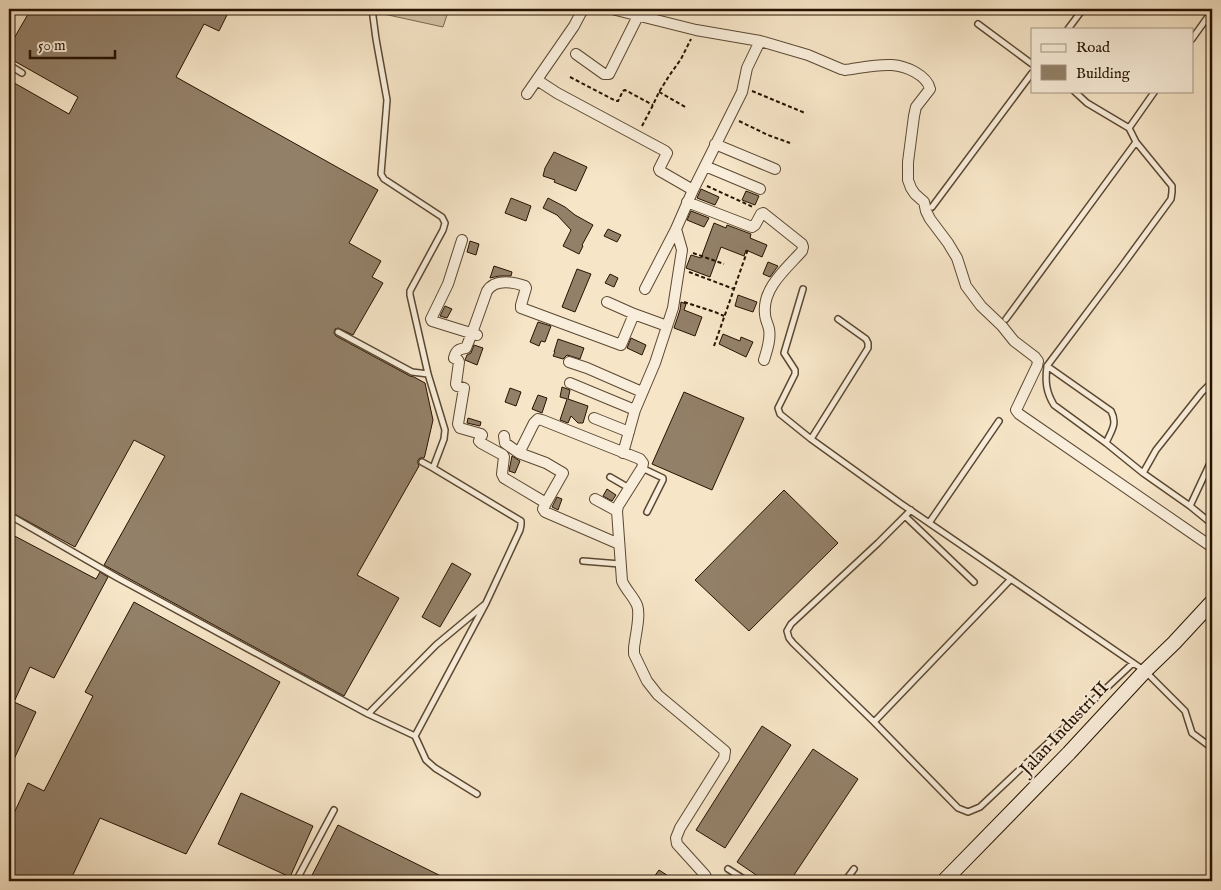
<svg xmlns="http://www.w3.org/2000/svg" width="1221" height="890" font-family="'IM FELL English',serif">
  <rect width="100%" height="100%" fill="#f6e5c7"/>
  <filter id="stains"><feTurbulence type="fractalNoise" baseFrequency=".004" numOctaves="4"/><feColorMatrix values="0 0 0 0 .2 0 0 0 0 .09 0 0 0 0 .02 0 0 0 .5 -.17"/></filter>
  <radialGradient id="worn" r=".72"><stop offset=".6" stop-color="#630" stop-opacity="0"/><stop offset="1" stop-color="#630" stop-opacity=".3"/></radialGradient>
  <path fill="#d3c1a5" stroke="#7d6a53" d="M378 9H449L443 27 379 13Z"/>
  <path fill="#938068" stroke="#271301" d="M31 9H230L219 31 204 24 176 77 378 190 349 243 381 261 372 277 383 283 353 335 338 328 335 329 334 333 336 336 410 376 414 377 425 383 433 420 425 455 424 458H420L418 460V463L419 466 357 575 399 598 344 696 104 565 165 456 134 440 75 547 9 511V154L12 147 9 145V80L69 114 78 97 9 58V47Z
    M554 152 587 167 576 191 554 182 555 180 543 176 545 168Z
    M701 189 719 197 715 205 697 198Z
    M746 191 759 196 755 205 742 200Z
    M511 198 531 206 526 221 505 213Z
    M548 198 565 207 575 215 593 225 582 245 583 246 579 254 563 246 571 230 557 215 543 208Z
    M691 211 709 218 704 227 687 220Z
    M714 223 726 228 727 225 751 234 750 238 767 245 762 257 746 250 744 256 721 247 710 277 686 268 691 255 701 258Z
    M608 229 621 235 617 242 604 236Z
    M470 241 479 244 476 255 467 252Z
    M768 262 778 266 770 277 763 274Z
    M494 266 512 272 511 276H499L490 278Z
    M577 269 591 274 575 312 562 307Z
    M610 274 618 278 614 287 605 283Z
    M738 295 757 302 753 312 735 306Z
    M681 302 686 304 684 310 702 317 695 336 674 328 680 310Z
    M445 306 452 309 447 318 440 316Z
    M538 322 551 326 545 342 541 341 539 346 530 342Z
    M723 334 740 341 741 337 753 342 746 357 719 344Z
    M631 338 646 345 642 355 627 348Z
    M558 339 584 348 580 359 567 355 563 359 553 356 555 352H554Z
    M474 345 483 348 477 365 465 360 467 355 471 353Z
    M562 387 570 390 568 399 588 406 583 423H578L571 416 568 423 560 420 567 399 560 397Z
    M510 388 521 392 516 406 505 402Z
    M684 392 744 418 712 490 652 464Z
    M538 395 547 398 542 413 532 409Z
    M468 418 481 422 480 426 467 423Z
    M512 456 520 461 515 473 509 471Z
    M607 489 616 495 612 501 603 496Z
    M784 490 838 543 749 631 695 580Z
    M557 497 562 499 558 510 552 507Z
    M9 533 96 579 100 572 108 577 54 678 30 667 14 702 36 712 9 770Z
    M452 563 471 574 440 627 422 617Z
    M134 602 280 682 186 854 100 818 70 881H9V824L28 783 44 791 93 696 85 692Z
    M762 726 791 745 725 848 696 830Z
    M813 749 858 779 790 881H765L737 862Z
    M241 793 313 826 290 877 218 844Z
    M338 825 451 881H309Z
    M659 870 676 881H651Z"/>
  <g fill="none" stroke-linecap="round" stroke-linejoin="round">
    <defs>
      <path id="lane" d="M372 9 376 39 387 100 381 174 384 179 442 217 445 223 443 230 410 291V295L428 374 445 430 444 439 433 468 521 521V525L520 530 486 603 415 736
        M9 11 10 9
        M978 24 1032 64
        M1068 29 1083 9
        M1192 39 1212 11
        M9 65 22 73
        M1074 91 1087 103 1129 128 1155 91
        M1129 128 1136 142 1172 186V192L1171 199 1122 266 1047 366C1045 381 1046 392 1054 405L1106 443 1143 473 1190 506 1212 524
        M932 207 1032 73
        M803 289 784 353 795 370V374L778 408 780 414 811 439 900 503 1145 671 1185 711 1192 733 1212 748
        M1006 319 1136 142
        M338 332 412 372 428 374
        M1047 366 1111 411C1118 424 1111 431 1106 443
        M811 439 868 348V343L866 339 838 319
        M422 462 433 468
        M642 468 663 478V480L647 512
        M1143 473 1156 450 1202 392 1212 382
        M610 477 629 488
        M1190 506 1212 459
        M911 510 878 543 791 624 787 631 789 638 793 643 874 722 1011 579
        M9 515 118 578 368 714 415 736 426 760 435 768 477 794
        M905 516 974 582
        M929 523 999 421
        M583 561 620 564
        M368 714 436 645 484 605
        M874 722 958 808 968 812 980 807 1133 663
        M728 869 747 881
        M296 881 334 810
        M845 881 854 869"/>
      <path id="street" d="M612 9 696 30 760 41 808 55 841 69 845 70C860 68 877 64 892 65 906 66 927 75 930 89L916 107 914 116 908 162V180L911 188 915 194 924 202 926 211 930 219 948 243 957 258 966 286 981 306 1002 326 1014 341 1035 357 1038 361 1037 366 1016 410 1019 414 1212 547
        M576 54 604 74H609L638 16
        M537 80 557 93 665 151 667 153 659 169 660 171 693 190
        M527 94 574 26 583 9
        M715 144 775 169
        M705 166 760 189
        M687 202 752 227 755 225 761 214 763 213 802 244 803 247 802 251C787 268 762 288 765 314 765 319 768 324 769 329 771 339 767 350 764 360
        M462 240 448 284 431 319 432 321 477 335
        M645 289 676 229
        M607 302 634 314
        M569 362 587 368 642 392
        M570 383 635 410
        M594 418 629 432
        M504 436 505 443 519 453 546 463 563 473 546 503
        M519 453 534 423 538 419 542 420 640 459 643 463 642 468 618 506 617 511 622 581C626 590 633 596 637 605 641 615 635 637 634 648V654L647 681 658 695 725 751 724 758 680 828 676 838 677 844 705 875 708 881
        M623 453 635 410 655 363 673 308 682 250 676 229 693 190 742 92 747 68 760 41
        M595 499 617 511
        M619 544 545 512 543 509 546 503 504 478 502 474 504 457 503 455 481 443 479 441 482 435 481 434 460 428 458 424 464 388 457 386 456 384 459 362 458 360 454 358C456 350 459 349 466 348L472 333 487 291C495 278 513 282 525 286L526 288 521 305V308L524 309 621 345 634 314 667 326"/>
      <path id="secondary" d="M944 881 1069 753 1145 671 1174 643 1212 602"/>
    </defs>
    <use href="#lane" stroke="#5b4832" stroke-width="8"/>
    <use href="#street" stroke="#5b4832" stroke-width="12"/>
    <use href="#secondary" stroke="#271301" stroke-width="16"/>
    <path stroke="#271301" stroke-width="2" stroke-dasharray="4 2.5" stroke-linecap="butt" d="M570 77 616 101H618L623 91 625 90 653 105
      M752 91 805 113
      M659 92 687 108
      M739 121 768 135 790 143
      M642 126 653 105 659 92 669 76 681 59 691 39
      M707 186 753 207
      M693 253 724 264
      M689 272 734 289
      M684 302 715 312 724 316
      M714 346 748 249"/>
    <use href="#lane" stroke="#f9eedb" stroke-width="5"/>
    <use href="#street" stroke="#f9eedb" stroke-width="10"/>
    <use href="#secondary" stroke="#f9eedb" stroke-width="14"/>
  </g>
  <g text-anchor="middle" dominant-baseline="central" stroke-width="4" stroke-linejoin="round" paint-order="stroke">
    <g font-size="18" fill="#271301" stroke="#f9eedb">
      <text transform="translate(1065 729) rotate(-47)">Jalan Industri II</text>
    </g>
  </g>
  <rect width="1221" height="890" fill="none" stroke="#f6e5c7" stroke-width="30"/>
  <rect x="10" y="10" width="1201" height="870" fill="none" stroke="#271301" stroke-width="2.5"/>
  <rect x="15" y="15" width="1191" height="860" fill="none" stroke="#271301"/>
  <rect x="1031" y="28" width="162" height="65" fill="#f9eedb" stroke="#a59684"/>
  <rect x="1041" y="44" width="25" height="8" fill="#f9eedb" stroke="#a59684"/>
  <text x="1076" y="52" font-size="15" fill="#271301">Road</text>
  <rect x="1041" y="65" width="25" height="15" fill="#938068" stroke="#a59684"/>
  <text x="1076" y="78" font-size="15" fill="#271301">Building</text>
  <path d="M30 50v8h85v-8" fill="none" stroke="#271301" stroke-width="2.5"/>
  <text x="38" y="50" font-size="15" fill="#271301" stroke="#f9eedb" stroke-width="4" paint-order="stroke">50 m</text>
  <rect width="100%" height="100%" filter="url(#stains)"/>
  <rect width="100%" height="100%" fill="url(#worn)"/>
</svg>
